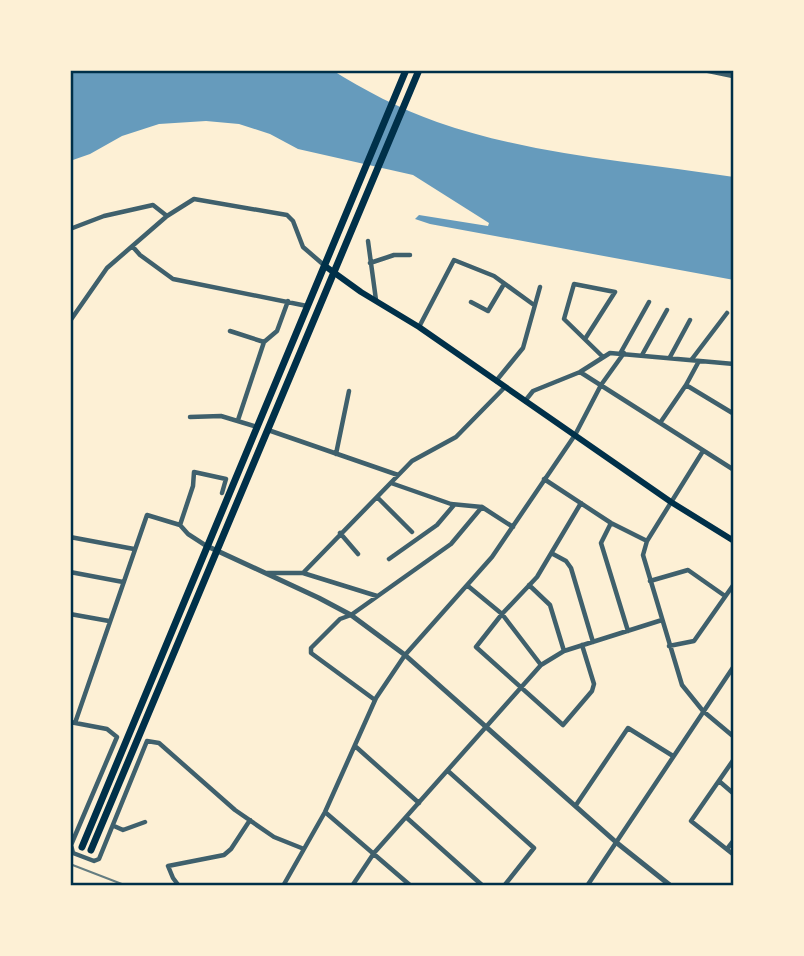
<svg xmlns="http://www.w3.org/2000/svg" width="804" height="956" font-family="Arial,sans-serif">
  <rect width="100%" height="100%" fill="#fdf0d5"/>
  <path fill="#669bbc" d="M70 70H332C364 90 400 109 437 122 532 155 635 162 734 177V280L430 224 415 219 419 215 488 226 489 223 413 175 298 149 270 134 239 124 206 121 159 124 122 136 90 154 70 161Z"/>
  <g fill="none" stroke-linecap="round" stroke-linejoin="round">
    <path stroke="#3f606c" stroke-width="4.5" d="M70 229 104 216 153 205 167 216
      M368 241 376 300
      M133 247 140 255 173 279 307 306
      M370 263 394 255H410
      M471 302 488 311 504 284
      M70 321 107 268 167 216 194 199 287 215 293 221 303 247 325 266
      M419 327 454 260 494 276 534 305
      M230 331 264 342
      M585 339 615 292 574 284 564 319 603 357
      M621 352 649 302
      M642 355 667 310
      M670 357 690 320
      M692 359 727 313
      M580 372 734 470
      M496 381 523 348 540 287
      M686 385 734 414
      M525 401 533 391 580 372 610 353 734 364
      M190 417 221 416 257 427
      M238 420 264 342 277 331 288 301
      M660 423 686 385 699 361
      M268 430 398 475
      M703 451 647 541 643 555 682 685 703 711 734 737
      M336 454 349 391
      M544 479 611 523 647 541
      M391 483 451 504 482 507 513 527
      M378 498 412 532
      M581 503 537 577 502 614 476 647 563 725 592 691 594 684 582 645
      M611 523 601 543 628 631
      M180 525 193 486 194 472 226 479 222 493
      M340 533 358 554
      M70 537 134 549
      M553 554 566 561 571 568 593 642
      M389 559 437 525 454 505
      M70 572 123 582
      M267 573H303L377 596
      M303 573 412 461 456 437 505 387
      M650 581 688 570 725 596
      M529 585 550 605 564 651
      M468 586 502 614 541 665
      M70 614 109 621
      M669 646 694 641 734 584
      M375 700 311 653V648L340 619 351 615 451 544 482 507
      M70 722 107 729 117 737 71 845 73 853 94 861 99 859 147 741 159 743 235 810 274 837 304 849
      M75 723 147 515 180 525 188 534 208 547
      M355 746 419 803
      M734 759 691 821 734 855
      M448 771 534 848 504 886
      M719 781 734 794
      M576 805 628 728 673 756
      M325 812 411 886
      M407 818 483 886
      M114 826 123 830 145 822
      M727 849 734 840
      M179 886 173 878 168 866 224 855 231 849 250 820
      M283 886 325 812 376 698 405 655 492 557 575 435 601 385 624 353
      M352 886 374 853 541 665 564 651 662 620
      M587 886 734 666"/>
    <path stroke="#3f606c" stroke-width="5" d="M705 70 734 76
      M209 547 319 598 351 615 405 655 617 843 671 886"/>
    <path stroke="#003049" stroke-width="6" d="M325 266 361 292 419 327 671 502 734 541"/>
    <path stroke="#003049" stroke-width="7" d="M82 847 406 70
      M91 850 419 70"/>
    <path stroke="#657d81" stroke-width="2" d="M70 864 127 886"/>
  </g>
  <rect width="804" height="956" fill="none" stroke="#fdf0d5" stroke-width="144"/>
  <rect x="72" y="72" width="660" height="812" fill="none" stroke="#003049" stroke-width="2.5"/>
</svg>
